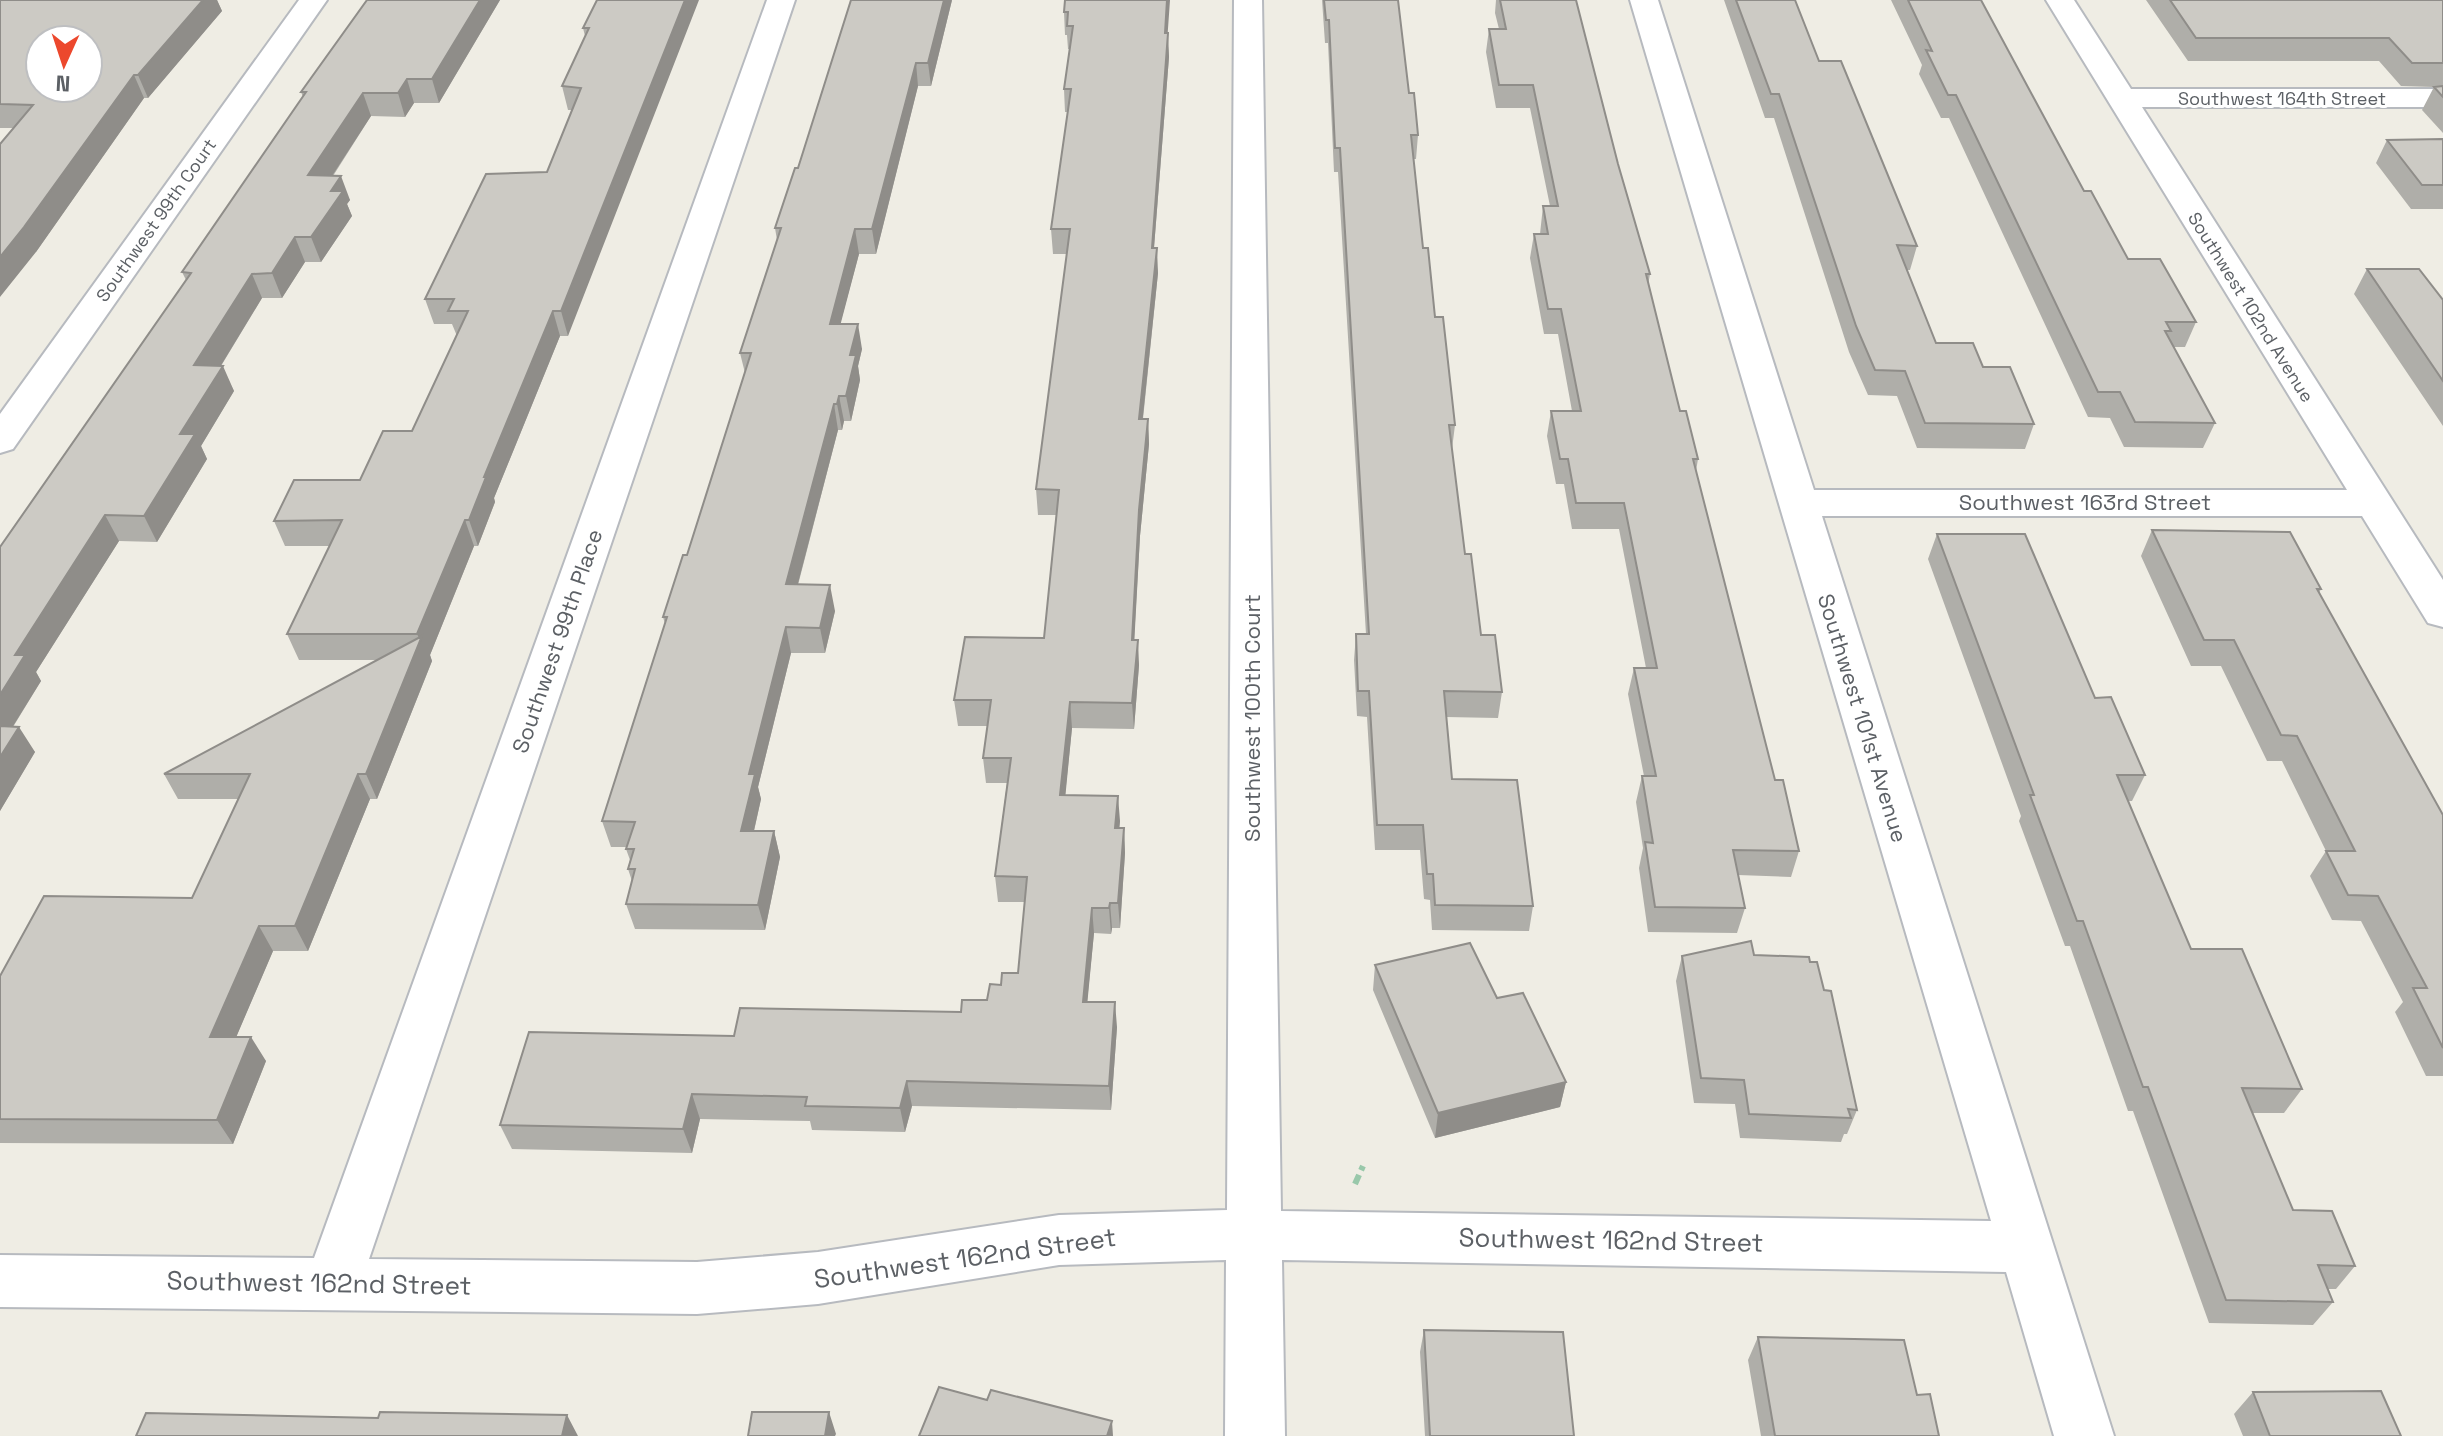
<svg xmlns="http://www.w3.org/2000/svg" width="2443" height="1436" font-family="'Space Grotesk',sans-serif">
  <rect width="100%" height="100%" fill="#efede4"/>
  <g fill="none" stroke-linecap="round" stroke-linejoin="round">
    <defs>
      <path id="minor" d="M299 0H327L13 449 0 453V414Z
        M767 0H795L369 1259 697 1262 818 1252 1059 1215 1227 1210 1234 0H1262L1281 1211 1991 1221 1630 0H1658L1814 490H2347L2046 0H2074L2131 89H2443V107H2142L2443 580V627L2428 623 2362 516H1822L2114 1436H2054L2006 1272 1282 1260 1285 1436H1225L1226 1260 1059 1265 818 1304 697 1314 0 1307V1255L314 1258Z"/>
    </defs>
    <use href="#minor" stroke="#b7babf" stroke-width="4"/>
    <path stroke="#99c8aa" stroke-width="6" stroke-dasharray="10 5" stroke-linecap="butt" d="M1355 1184 1363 1166"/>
    <use href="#minor" fill="#fff" fill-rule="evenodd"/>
  </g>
  <path fill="#afaea9" d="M0 0H217L222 11 148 98H144L36 252 14 128H0Z
    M367 0H500L439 103H414L405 117 371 116 333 176 350 200 347 204 352 216 321 262H305L282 298H262L221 366 234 391 201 446 207 459 157 542 119 541 36 672 41 681 13 727 35 752 0 811V547L186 280 182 272 303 97 301 92Z
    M597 0 568 336H560L494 498 495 502 478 546H474L430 655 432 661 377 799H370L308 951H273L236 1037 266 1061 233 1144 0 1143V976L192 898 239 799H178L164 774 378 660H299L287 634 330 546H285L274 521 360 480 412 431 457 336 452 324H434L425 299 547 172 572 110H568L562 86 585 36 583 28Z
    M952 0 931 86H918L876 254H859L840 324 862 349 858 366 860 380 851 421H844L842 430H838L798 585 835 611 825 653H791L758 787 761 799 754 831H774L780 857 765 930 635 929 626 904 632 881 628 869 630 860 626 849 627 847H611L602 821 665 624 663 617 687 555 745 373 740 353 777 240 775 228 798 168Z
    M1065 0 1167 33 1169 57 1154 248 1158 273 1143 419H1148L1149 444 1140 536 1134 640 1139 665 1134 729 1072 728 1065 795 1120 821 1119 828H1124L1125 853 1120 928H1112L1111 934 1094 933 1087 1002 1117 1027 1111 1110 912 1106 905 1132 812 1130 810 1121 700 1119 692 1153 512 1149 500 1125 734 1036 961 1012 987 1000 1001 985 1018 973 1025 902H998L995 876 1007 783H986L983 758 988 726H958L954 700 1044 638 1056 515H1038L1036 489 1067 254H1053L1051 229 1068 112H1065L1064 89 1070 49H1068L1067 35H1065L1064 12Z
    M1322 0H1398L1409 93 1418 135 1416 159H1413L1423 248 1455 425 1452 449 1465 554 1481 635 1502 692 1498 718 1446 717 1452 779 1533 906 1529 931 1432 930 1430 900 1424 899 1420 850H1375L1367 717 1357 716 1354 660 1356 634H1366L1338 172H1334L1328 43H1325Z
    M1496 0H1576L1618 164 1650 274 1648 285 1680 411 1698 459 1696 471 1775 780 1799 851 1791 877 1738 875 1745 908 1737 933 1648 932 1639 868 1643 848 1636 802 1642 776H1644L1628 694 1634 668H1646L1619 529H1572L1564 484H1556L1547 436 1551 411H1572L1558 334H1544L1530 258 1534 234H1540L1543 206H1550L1530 108H1496L1486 52 1489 29H1499L1495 13Z
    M1724 0H1795L1819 61 1917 246 1910 270H1907L1936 343 1983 367 2034 424 2025 449 1917 448 1897 396 1868 395 1849 352 1774 118H1765Z
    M1891 0H1981L2084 191 2128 259 2196 322 2185 347H2174L2215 423 2203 448 2124 447 2110 418 2088 417 1949 118H1941L1919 74 1922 65Z
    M2146 0H2443V97L2434 87 2401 86 2379 61H2188Z
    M2434 87 2443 97V133L2422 110Z
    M2443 139V209H2411L2376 163 2387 140Z
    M2367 269 2443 300V426L2354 294Z
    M2152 530 2321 589 2319 593 2443 815V1076H2426L2395 1012 2403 1002 2361 921 2332 920 2310 876 2326 851 2282 761H2267L2221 666H2191L2141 556Z
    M1937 534 2095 698 2145 775 2132 801H2128L2191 949 2302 1089 2284 1113H2252L2293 1210 2355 1266 2336 1289H2328L2333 1302 2313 1325 2209 1323 2133 1111H2128L2070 946H2065L2019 821 2021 816 1928 559Z
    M1754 955 1810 962 1824 990 1857 1110 1847 1134H1844L1841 1142 1740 1138 1735 1104 1694 1103 1676 981 1682 956Z
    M1375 965 1497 998 1566 1082 1560 1107 1435 1138 1373 990Z
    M1424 1330 1574 1436H1425L1420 1352Z
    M1758 1337 1917 1395 1939 1436H1761L1748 1360Z
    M2253 1392 2401 1436H2243L2234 1414Z"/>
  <path fill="#8f8d89" d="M203 0H217L222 11 148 98 138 75Z
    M480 0H500L439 103 432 79Z
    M685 0H699L568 336 561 311Z
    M944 0H952L931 86 928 63Z
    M1167 0H1170L1166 57 1165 33Z
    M1168 33 1169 57 1152 273V248Z
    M916 63 918 86 876 254 872 229Z
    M134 75 144 98 36 252 0 297V257Z
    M407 79 414 103 405 117 398 93Z
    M363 93 371 116 317 199 308 175Z
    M341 176 350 200 347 204 352 216 321 262 311 237 331 191Z
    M855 229 859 254 834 349 830 324Z
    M295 237 305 262 282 298 272 273Z
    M1157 248 1158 273 1140 444 1139 419Z
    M252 274 262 298 206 390 194 365Z
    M553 311 560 336 494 498 495 502 478 546 469 520 484 477Z
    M858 324 862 349 858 366 860 380 851 421 846 396 850 355Z
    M223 366 234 391 201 446 207 459 157 542 144 516 180 434Z
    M839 396 844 421 842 430 837 404Z
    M834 404 838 430 791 610 786 584Z
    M1148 419 1149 444 1140 536 1133 665 1132 640 1139 510Z
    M105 515 119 541 36 672 41 681 0 747V695L15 655Z
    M465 520 474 546 430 655 432 661 377 799 366 774 420 640 417 634Z
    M830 585 835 611 825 653 820 628Z
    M786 627 791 653 758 787 761 799 748 857 741 831 749 774Z
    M1138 640 1139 665 1134 729 1132 703Z
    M1070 702 1072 728 1063 820 1060 795Z
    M19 727 35 752 0 811V757Z
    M358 774 370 799 308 951 295 926Z
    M1118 796 1120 821 1117 853 1115 828Z
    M1124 828 1125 853 1120 928 1118 903Z
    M774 831 780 857 765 930 758 905Z
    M1110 903 1112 928 1111 934 1109 908Z
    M1092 908 1094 933 1085 1027 1083 1002Z
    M259 926 273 951 226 1061 210 1037Z
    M1115 1002 1117 1027 1111 1110 1109 1086Z
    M251 1037 266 1061 233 1144 217 1120Z
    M907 1081 912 1106 905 1132 900 1108Z
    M1566 1082 1560 1107 1435 1138 1438 1113Z
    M692 1094 700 1119 692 1153 683 1129Z
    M829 1412 836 1434 835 1436H825Z
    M567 1415 578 1436H562Z
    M1112 1421 1113 1436H1107Z"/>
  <path fill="#cccac4" stroke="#8f8d89" stroke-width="2" fill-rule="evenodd" d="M0 0H203L138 75H134L24 227 0 257V144L33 105 0 104ZM40 40H88V88H40Z
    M367 0H480L432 79H407L398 93H363L308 175 341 176 331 191H343L311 237H295L272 273 252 274 194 365 223 366 180 434H195L144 516 105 515 15 655H25L0 695V547L191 273 182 272 306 92H301Z
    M597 0H685L561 311H553L484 477H486L469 520H465L417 634H287L342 520 274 521 294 480H360L383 431H412L468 311H448L454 299H425L486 174 547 172 581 88 562 86 589 28H583Z
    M851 0H944L928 63H916L872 229H855L830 324H858L850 355H856L846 396H839L837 404H834L786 584 830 585 820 628 786 627 749 774H755L741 831H774L758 905 626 904 635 869H628L634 849H626L635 822 602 821 667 617H663L683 555H687L751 353H740L781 228H775L795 168H798Z
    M1065 0H1167L1165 33H1168L1152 248H1157L1139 419H1148L1139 510 1132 640H1138L1132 703 1070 702 1060 795 1118 796 1115 828H1124L1118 903H1110L1109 908H1092L1083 1002H1115L1109 1086 907 1081 900 1108 805 1106 807 1097 692 1094 683 1129 500 1125 529 1032 734 1036 740 1008 961 1012 962 1000H987L990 984 1001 985 1002 973H1018L1027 877 995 876 1011 758H983L991 700H954L965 637 1044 638 1059 490 1036 489 1070 229H1051L1071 89H1064L1073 26H1067L1068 12H1064Z
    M1324 0H1398L1409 93H1414L1418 135H1411L1423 248H1428L1435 317H1443L1455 425H1449L1465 554H1471L1481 635H1495L1502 692 1444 691 1452 779 1517 780 1533 906 1435 905 1433 874H1427L1423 825H1377L1369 691H1358L1356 634H1369L1340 148H1335L1329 20H1326Z
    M1500 0H1576L1618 164 1650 274H1646L1680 411H1686L1698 459H1693L1775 780H1783L1799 851 1733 850 1745 908 1655 907 1645 842 1653 843 1642 776H1656L1634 668H1657L1624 503H1576L1568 459H1560L1551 411H1581L1561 309H1548L1534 234H1548L1543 206H1558L1533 85H1499L1489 29H1506Z
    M1736 0H1795L1819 61H1841L1917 246 1897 245 1936 343H1973L1983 367H2010L2034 424 1925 423 1905 371 1875 370 1856 326 1779 94H1771Z
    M1908 0H1981L2084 191H2091L2128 259H2160L2196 322H2166L2171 331H2165L2215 423 2135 422 2120 392H2098L1956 95H1948L1926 50 1932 51Z
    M2170 0H2443V63H2412L2389 38H2196Z
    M2443 86V97L2434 87Z
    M2443 139V185H2422L2387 140Z
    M2367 269H2419L2443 300V381Z
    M2152 530 2290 532 2321 589H2317L2443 815V1048L2413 988H2427L2378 896 2348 895 2326 851H2355L2297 736 2281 735 2234 640H2204Z
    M1937 534H2025L2095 698 2111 697 2145 775H2117L2191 949H2242L2302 1089 2242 1088 2293 1210 2332 1211 2355 1266 2318 1265 2333 1302 2226 1300 2148 1087H2143L2083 921H2077L2030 795H2034Z
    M422 636 366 774H358L295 926H259L210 1037H251L217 1120 0 1119V976L44 896 192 898 250 774H164Z
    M0 726 19 727 0 757Z
    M1751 941 1754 955 1809 957 1810 962H1817L1824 990 1831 991 1857 1110 1848 1109 1851 1118 1749 1114 1744 1080 1701 1078 1682 956Z
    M1470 943 1497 998 1523 993 1566 1082 1438 1113 1375 965Z
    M1424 1330 1563 1332 1574 1436H1430Z
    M1758 1337 1904 1340 1917 1395 1930 1394 1939 1436H1775Z
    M939 1387 987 1400 991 1390 1112 1421 1107 1436H919Z
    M2381 1391 2401 1436H2270L2253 1392Z
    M380 1412 567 1415 562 1436H136L146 1413 378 1418Z
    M752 1412H829L825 1436H748Z"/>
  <g text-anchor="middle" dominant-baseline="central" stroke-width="6" stroke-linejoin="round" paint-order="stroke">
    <g font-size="18" fill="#5c6065" stroke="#fff">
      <text x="2282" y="98">Southwest 164th Street</text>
      <text transform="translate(156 220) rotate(-55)">Southwest 99th Court</text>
      <text transform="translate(2251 307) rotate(58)">Southwest 102nd Avenue</text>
    </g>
    <g font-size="22" fill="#5c6065" stroke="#fff">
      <text x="2085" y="502">Southwest 163rd Street</text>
      <text transform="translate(557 641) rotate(-71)">Southwest 99th Place</text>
      <text transform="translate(1252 718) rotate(-90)">Southwest 100th Court</text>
      <text transform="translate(1863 718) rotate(73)">Southwest 101st Avenue</text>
    </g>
    <g font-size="26" fill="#5c6065" stroke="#fff">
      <text transform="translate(1611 1240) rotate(1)">Southwest 162nd Street</text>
      <text transform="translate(965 1258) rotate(-8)">Southwest 162nd Street</text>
      <text transform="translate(319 1283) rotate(1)">Southwest 162nd Street</text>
    </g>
  </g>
  <g transform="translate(64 64) rotate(183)"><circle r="38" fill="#ffffff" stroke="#bebfc1" stroke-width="2"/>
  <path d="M0-6L14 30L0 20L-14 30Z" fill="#ec482d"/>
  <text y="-12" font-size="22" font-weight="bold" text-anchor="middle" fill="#5c6065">N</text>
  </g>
</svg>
